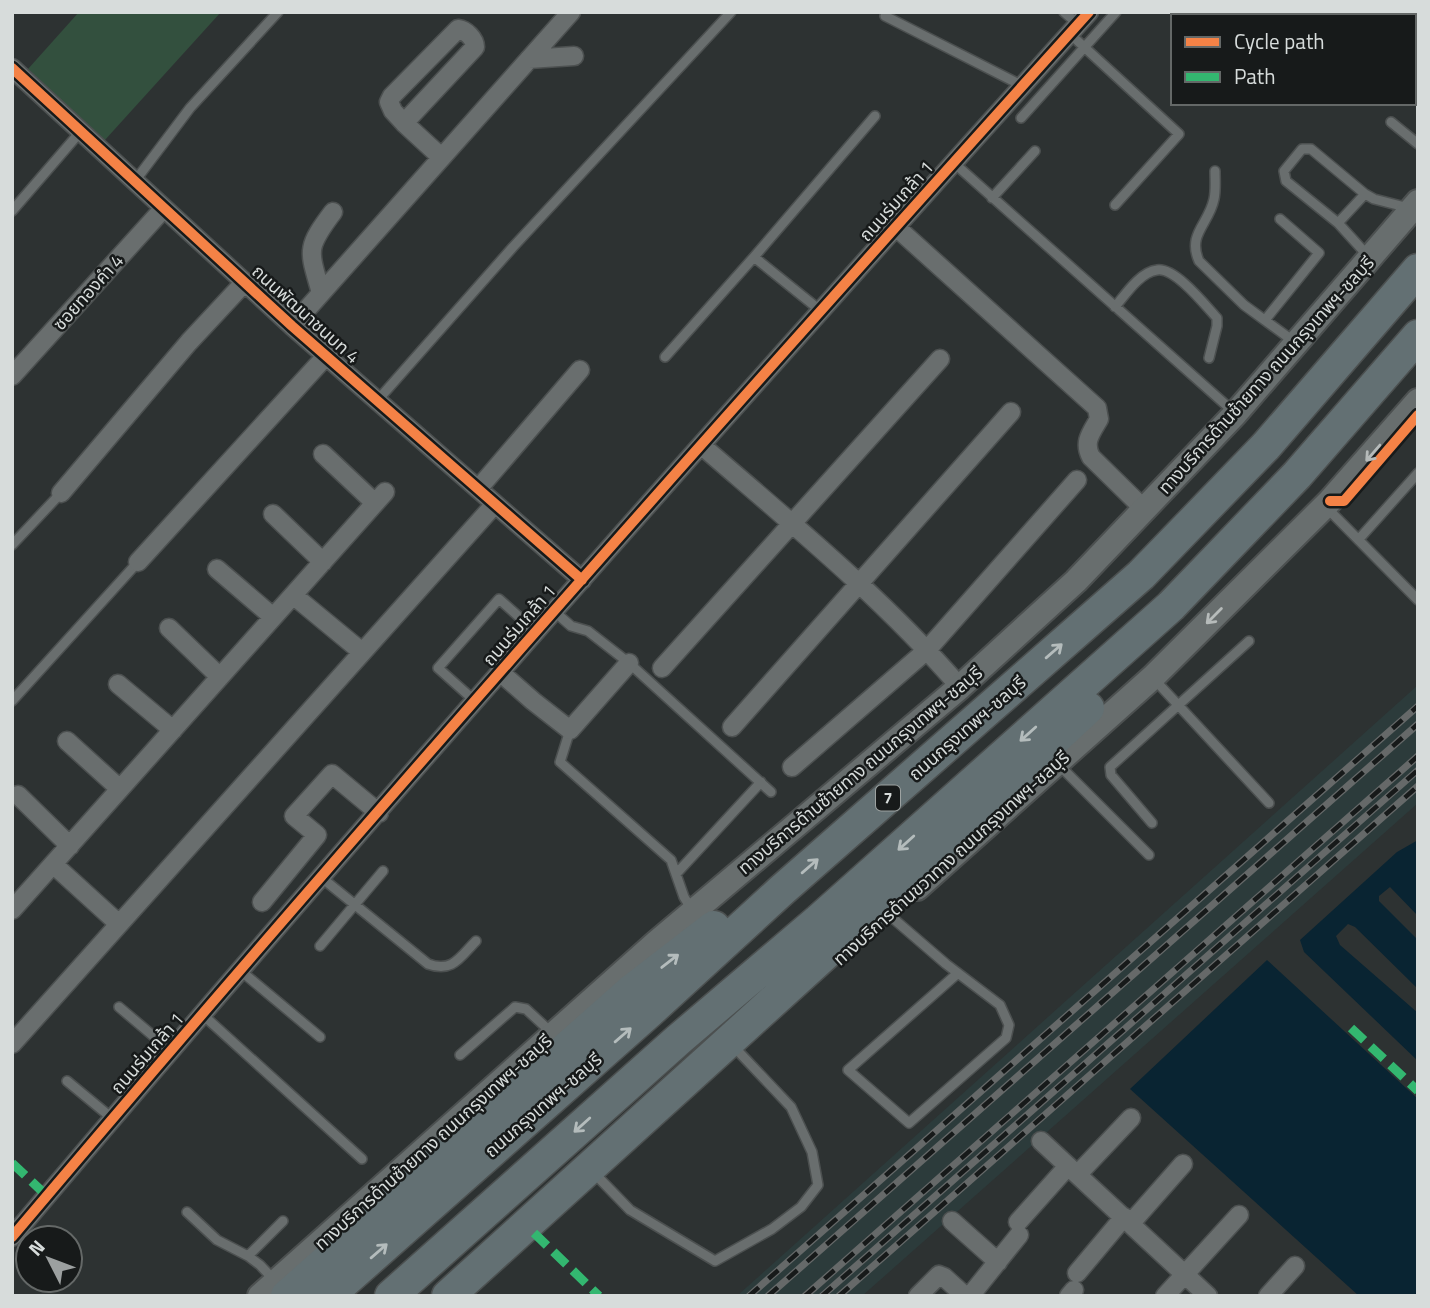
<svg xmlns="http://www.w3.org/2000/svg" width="1430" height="1308" font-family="'Titillium Web','Noto Sans Thai',sans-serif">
  <rect width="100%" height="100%" fill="#2d3232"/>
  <path fill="#2c3b3b" d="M1418 685V803L862 1296H737Z"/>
  <path fill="#33503e" d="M79 12H221L104 141 28 69Z"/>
  <path fill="#092432" d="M1418 840V916L1390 887 1379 896V901L1418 940V989L1355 927 1348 924 1336 936 1340 945 1418 1013V1061L1304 952 1300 940 1397 852Z
    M1267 960 1418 1099V1296H1359L1130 1089Z"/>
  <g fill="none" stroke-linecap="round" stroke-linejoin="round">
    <defs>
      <path id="lane" d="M1064 12 1078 24
        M1221 12 1225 16
        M885 16 1023 86
        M1070 34 1179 134 1115 205
        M1021 118 1116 12
        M1391 122 1418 144
        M954 163 1235 413
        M1215 171C1215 180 1216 190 1214 199 1209 224 1187 234 1199 261L1244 305 1296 343
        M135 181 190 108 278 12
        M992 198 1035 151
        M12 211 81 131
        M1338 223 1365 194
        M754 257 821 311
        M1369 257 1338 223 1286 181 1284 171 1302 149H1311L1365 194 1374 199 1409 208
        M1115 307C1125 295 1140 272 1157 270 1175 267 1205 305 1217 318V326L1209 358
        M1265 320 1319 253 1280 219
        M665 357 754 257 875 116
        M377 401 513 247 731 12
        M1326 507 1418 600
        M1359 539 1418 473
        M12 545 61 493
        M555 612 571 626 588 631 629 663 771 792
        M1154 679 1269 803
        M12 701 138 562
        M476 702 438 668 499 599 536 632
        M570 730 560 762 671 860 684 897 692 910
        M1059 765 1149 855
        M1152 823 1111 775 1110 767 1249 641
        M676 874 761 782
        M322 878 428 964C453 973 460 957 476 941
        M888 914 946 964 1000 1005 1009 1025 1006 1038 909 1123 848 1070 958 973
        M320 946 383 871
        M241 971 320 1037
        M119 1007 171 1051
        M203 1015 362 1159
        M460 1055 515 1007 526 1009 552 1033
        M67 1081 113 1119
        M597 1176 630 1210 715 1261 772 1229 801 1207 818 1185 812 1152 791 1107 737 1050
        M187 1212 217 1240 248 1256 260 1265 275 1281
        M248 1256 283 1221"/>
      <path id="street" d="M458 29C466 30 475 39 475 47L404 123 393 111 389 102 392 96Z
        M529 59 574 56
        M12 68 292 326 582 580
        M404 123 441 157
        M896 227 1097 408 1099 419C1091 433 1083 442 1091 457L1145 510
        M321 293C309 250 305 249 333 212
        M292 326 571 12
        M12 376 164 208
        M701 445C790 522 883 598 960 687
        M323 454 375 503
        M478 489 580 370
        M61 493 189 342 244 283
        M273 514 323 562
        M138 562 326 356
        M217 569 273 617
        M293 595 362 652
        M169 628 220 677
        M662 668 940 359
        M501 673 533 701 570 730 629 663
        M118 684 173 730
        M732 727 1011 412
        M67 741 120 789
        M792 767 927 650 1077 480
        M18 795 70 846
        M53 864 119 924
        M262 902 317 835 294 816 332 774 379 813
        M12 910 385 492
        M12 1044 495 504
        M1041 1141 1208 1296
        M1078 1174 1131 1118
        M952 1221 998 1262
        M1018 1222 1068 1166
        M1131 1223 1183 1164
        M12 1237C363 822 725 416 1089 12
        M1077 1273 1124 1217
        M918 1296 939 1275 944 1277 965 1296
        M970 1296 1019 1235
        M1069 1296 1074 1290
        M1165 1296 1239 1215
        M1268 1296 1295 1266"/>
      <path id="secondary" d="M917 888 1153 677 1330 501 1418 401
        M260 1296 656 943 960 687 1076 581 1235 414 1418 202"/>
      <path id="highway" d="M287 1296 631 991 714 927
        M328 1296 649 1012 782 890 1141 575 1266 446 1418 270
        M391 1296 678 1040 819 920 1171 606 1297 475 1418 336
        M448 1296 824 955 1088 708"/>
    </defs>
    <use href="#lane" stroke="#4c5050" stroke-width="12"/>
    <use href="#street" stroke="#4c5050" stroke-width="21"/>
    <use href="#secondary" stroke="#4c5050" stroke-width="28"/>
    <use href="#highway" stroke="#4c5050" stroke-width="35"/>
    <use href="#lane" stroke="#696e6e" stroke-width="9"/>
    <use href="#street" stroke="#696e6e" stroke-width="18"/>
    <use href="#secondary" stroke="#686e6e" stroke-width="24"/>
    <use href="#highway" stroke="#637073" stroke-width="32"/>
    <defs>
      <path id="rail" d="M749 1296 1418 706
        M768 1296 1418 724
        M805 1296 1418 756
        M822 1296 1418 770
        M839 1296 1418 786"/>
    </defs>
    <use href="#rail" stroke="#666969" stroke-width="7"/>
    <use href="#rail" stroke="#171a1a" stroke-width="4.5" stroke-dasharray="13" stroke-linecap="butt"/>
    <path stroke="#33b770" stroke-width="9" stroke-dasharray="18 9" stroke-linecap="butt" d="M1323 12 1327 16
      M1351 1028 1418 1091
      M12 1163 47 1196
      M534 1233 599 1296"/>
    <defs>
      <path id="cycleway" d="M12 68 292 326 582 580
        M1330 501H1344L1418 415
        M12 1237C363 822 725 416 1089 12"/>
    </defs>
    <use href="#cycleway" stroke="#171a1a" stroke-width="15"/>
    <use href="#cycleway" stroke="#f48246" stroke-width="10"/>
  </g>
  <defs><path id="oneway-shaft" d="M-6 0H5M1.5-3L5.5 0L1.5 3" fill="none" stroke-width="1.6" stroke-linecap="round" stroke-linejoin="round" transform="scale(1.75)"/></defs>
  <g stroke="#b6bbba">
    <use href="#oneway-shaft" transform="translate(1373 453) rotate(131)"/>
    <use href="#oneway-shaft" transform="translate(1214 616) rotate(135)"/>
  </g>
  <g stroke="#b4bcbc">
    <use href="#oneway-shaft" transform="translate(1054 651) rotate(-41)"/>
    <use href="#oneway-shaft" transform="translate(1028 734) rotate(138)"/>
    <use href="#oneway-shaft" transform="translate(906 843) rotate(138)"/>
    <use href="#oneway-shaft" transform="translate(810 866) rotate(-41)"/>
    <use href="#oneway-shaft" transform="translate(670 961) rotate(-38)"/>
    <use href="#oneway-shaft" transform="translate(623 1035) rotate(-41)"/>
    <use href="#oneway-shaft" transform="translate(582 1125) rotate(138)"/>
    <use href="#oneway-shaft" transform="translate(379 1251) rotate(-41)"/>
  </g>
  <g text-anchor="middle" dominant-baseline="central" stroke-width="5" stroke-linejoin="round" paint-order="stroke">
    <rect fill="#171a1a" stroke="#9da2a1" stroke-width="2" x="876" y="785.5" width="24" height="25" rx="5"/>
    <g font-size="16" font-weight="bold" fill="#d7dcdb">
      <text x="888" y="798">7</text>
    </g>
    <g font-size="18" fill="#d7dcdb" stroke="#171a1a">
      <text transform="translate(896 201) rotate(-48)">ถนนร่มเกล้า 1</text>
      <text transform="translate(88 292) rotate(-48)">ซอยทองคำ 4</text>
      <text transform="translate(306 314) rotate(42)">ถนนพัฒนาชนบท 4</text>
      <text transform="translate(1266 375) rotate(-48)">ทางบริการด้านซ้ายทาง ถนนกรุงเทพฯ-ชลบุรี</text>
      <text transform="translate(519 625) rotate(-49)">ถนนร่มเกล้า 1</text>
      <text transform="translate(967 728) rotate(-41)">ถนนกรุงเทพฯ-ชลบุรี</text>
      <text transform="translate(860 770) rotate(-40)">ทางบริการด้านซ้ายทาง ถนนกรุงเทพฯ-ชลบุรี</text>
      <text transform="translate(951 858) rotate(-42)">ทางบริการด้านขวาทาง ถนนกรุงเทพฯ-ชลบุรี</text>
      <text transform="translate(147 1053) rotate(-49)">ถนนร่มเกล้า 1</text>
      <text transform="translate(543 1105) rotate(-41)">ถนนกรุงเทพฯ-ชลบุรี</text>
      <text transform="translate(433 1142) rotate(-42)">ทางบริการด้านซ้ายทาง ถนนกรุงเทพฯ-ชลบุรี</text>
    </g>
  </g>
  <rect width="1430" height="1308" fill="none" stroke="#d7dcdb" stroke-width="28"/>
  <rect x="1171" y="14" width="245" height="91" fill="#171a1a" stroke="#646867" stroke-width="2"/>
  <rect x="1185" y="37" width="35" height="10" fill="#f48246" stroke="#646867" stroke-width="2"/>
  <text x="1234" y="49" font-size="21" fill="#d7dcdb">Cycle path</text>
  <rect x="1185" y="72" width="35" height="10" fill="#33b770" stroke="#646867" stroke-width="2"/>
  <text x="1234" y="84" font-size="21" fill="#d7dcdb">Path</text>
  <g transform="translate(49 1259) rotate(312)"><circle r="33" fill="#171a1a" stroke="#646867" stroke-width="2"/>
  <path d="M0-5L12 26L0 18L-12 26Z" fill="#9ca0a0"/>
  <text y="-10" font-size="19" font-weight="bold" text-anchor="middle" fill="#d7dcdb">N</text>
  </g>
</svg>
